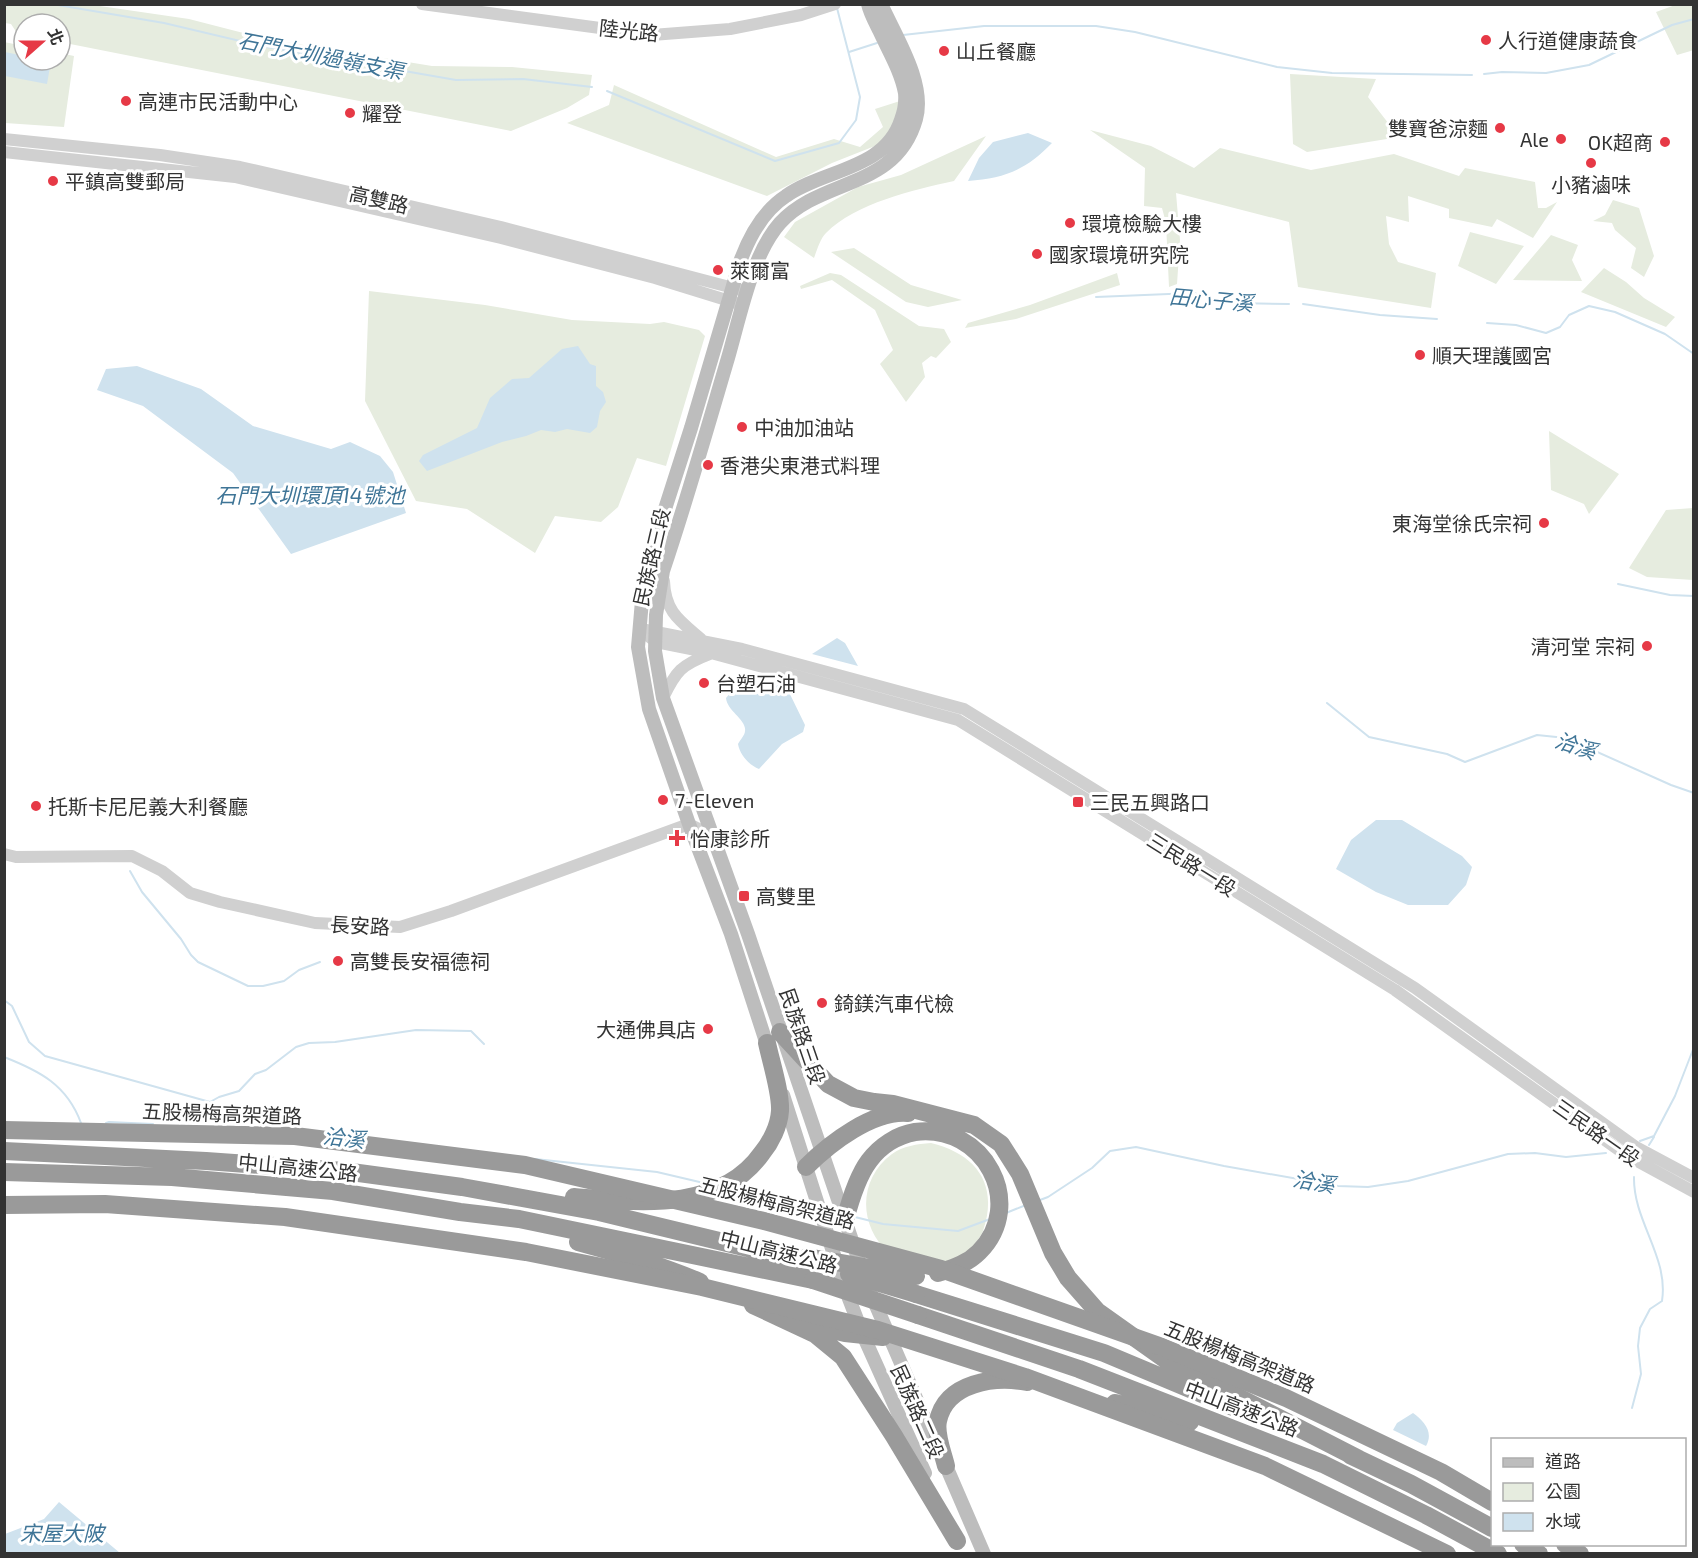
<svg xmlns="http://www.w3.org/2000/svg" width="1698" height="1558" font-family="'Exo 2','Noto Sans TC',sans-serif">
<style>
.green{fill:#e6ecdf}
.water{fill:#cfe2ee}
.lines{fill:none;stroke-linecap:round;stroke-linejoin:round}
.stream{stroke:#cfe2ee;stroke-width:2}
.tertiary{stroke:#d0d0d0;stroke-width:12}
.secondary{stroke:#bdbdbd;stroke-width:14}
.motorway{stroke:#9a9a9a;stroke-width:18}
.motorway-bridge{stroke:#9a9a9a;stroke-width:18}
.poi-dot{fill:#e63946;stroke:#fff;stroke-width:2}
.labels{text-anchor:middle;dominant-baseline:central;stroke-width:6;stroke-linejoin:round;paint-order:stroke}
.street-label{font-size:20px;fill:#333;stroke:#fff}
.poi-label{font-size:20px;fill:#333;stroke:#fff;text-anchor:start}
.water-label{font-size:21px;font-style:italic;fill:#3f7597;stroke:#fff}
</style>
<rect width="100%" height="100%" fill="#fff"/>
<!-- green -->
<path class="green" d="M 1678,4 L 1693,5 L 1694,50 L 1677,55 L 1656,12 Z
M 4,5 L 93,5 L 189,19 L 267,39 L 432,66 L 512,67 L 592,75 L 589,95 L 567,108 L 511,131 L 60,42 L 60,24 L 24,24 L 24,34 L 17,33 L 11,24 L 5,23 Z
M 4,42 L 24,46 L 24,60 L 60,60 L 60,53 L 74,56 L 64,127 L 5,123 Z
M 1290,74 L 1376,79 L 1368,97 L 1399,137 L 1307,152 L 1293,144 Z
M 614,85 L 776,157 L 834,139 L 860,147 L 883,127 L 875,109 L 900,101 L 896,124 L 880,144 L 832,163 L 767,196 L 567,123 L 609,105 Z
M 1090,130 L 1151,146 L 1194,168 L 1220,148 L 1311,170 L 1394,154 L 1459,176 L 1465,168 L 1535,182 L 1538,208 L 1546,208 L 1557,202 L 1533,238 L 1497,219 L 1492,227 L 1449,218 L 1449,209 L 1408,196 L 1409,222 L 1386,216 L 1389,244 L 1398,262 L 1436,273 L 1431,308 L 1298,287 L 1289,222 L 1176,193 L 1180,240 L 1177,284 L 1169,287 L 1166,223 L 1162,208 L 1144,206 L 1145,168 Z
M 986,136 L 954,181 C 913,190 856,203 826,233 C 820,239 817,250 814,258 L 784,237 L 795,222 L 858,187 L 901,175 Z
M 1613,200 L 1639,208 L 1654,256 L 1644,277 L 1631,268 L 1636,248 L 1615,230 L 1612,223 L 1593,221 L 1605,215 Z
M 1470,232 L 1524,246 L 1496,284 L 1458,266 Z
M 1551,235 L 1578,245 L 1572,260 L 1582,281 L 1513,280 Z
M 854,248 L 911,285 L 962,300 L 928,307 L 906,302 L 831,252 Z
M 1604,268 L 1626,282 L 1644,298 L 1675,317 L 1666,327 L 1581,292 Z
M 830,273 L 841,275 L 919,326 L 944,329 L 951,342 L 936,358 L 931,356 L 922,363 L 925,377 L 906,402 L 880,364 L 893,350 L 875,310 L 832,280 L 801,289 L 800,286 Z
M 1117,273 L 1120,285 L 1016,319 L 965,328 L 968,323 L 1030,305 Z
M 369,291 L 485,305 L 572,320 L 650,324 L 664,322 L 699,330 L 705,336 L 666,466 L 637,458 L 618,507 L 601,522 L 555,516 L 535,553 L 467,509 L 416,501 L 365,401 Z
M 1549,431 L 1619,474 L 1589,514 L 1584,504 L 1551,490 Z
M 1693,508 L 1693,580 L 1647,577 L 1629,568 L 1666,510 Z
M 931,1143 C 976,1154 999,1184 983,1231 C 979,1241 962,1260 951,1262 C 946,1264 892,1256 889,1253 C 858,1226 858,1179 892,1154 C 903,1146 917,1144 931,1143 Z"/>
<!-- water -->
<path class="water" d="M 5,52 L 24,56 L 24,60 L 51,61 L 47,84 L 5,76 Z
M 1028,133 L 1052,143 C 1026,170 1005,178 968,181 L 979,158 L 993,142 Z
M 578,346 L 590,364 L 596,366 L 596,386 L 603,392 L 606,402 L 600,411 L 597,427 L 590,433 L 567,429 L 555,432 L 541,430 L 526,436 L 502,442 L 427,471 L 419,461 L 423,455 L 477,428 L 490,398 L 512,379 L 529,378 L 562,349 Z
M 137,366 L 201,389 L 253,426 L 331,449 L 350,442 L 380,456 L 393,472 L 406,513 L 291,554 L 233,473 L 143,406 L 97,390 L 106,369 Z
M 837,638 L 845,643 L 858,666 L 812,654 Z
M 780,684 L 786,686 L 805,725 L 803,732 L 782,744 L 759,769 C 749,765 740,755 738,744 C 740,740 745,735 745,731 C 747,720 727,711 726,698 L 731,692 L 759,694 Z
M 1376,820 L 1402,820 L 1462,856 L 1472,867 L 1466,885 L 1448,905 L 1408,905 L 1376,892 L 1336,869 L 1351,840 Z
M 1413,1413 C 1424,1421 1434,1432 1426,1446 L 1393,1430 L 1397,1423 Z
M 59,1502 L 120,1553 L 5,1553 L 5,1534 L 44,1519 Z"/>
<g class="lines">
<!-- stream -->
<path class="stream" d="M 52,4 L 164,23 L 261,46 L 456,80 L 523,79 L 592,87
M 903,35 L 984,26 L 1096,26 L 1135,32 L 1277,67 L 1332,73 L 1472,75
M 849,52 L 877,43
M 1484,74 L 1502,72 L 1546,73 L 1589,65 L 1672,25 L 1694,19
M 607,91 L 775,161 L 839,143 L 856,120 L 860,97 L 837,8
M 1096,297 L 1193,293 L 1234,303 L 1289,304
M 1303,304 L 1380,315 L 1437,319
M 1487,323 L 1516,325 L 1546,333 L 1560,327 L 1569,315 L 1589,306 L 1615,312 L 1665,334 L 1694,354
M 1618,584 L 1670,595 L 1694,596
M 1327,703 L 1369,737 L 1447,754 L 1465,762 L 1537,735 L 1566,738 L 1671,785 L 1694,793
M 130,871 L 142,892 L 181,939 L 191,955 L 198,962 L 248,986 L 263,986 L 284,981 L 299,970 L 320,962
M 4,1000 L 12,1006 L 29,1042 L 45,1056 L 210,1102 L 219,1097 L 239,1091 L 255,1074 L 266,1070 L 296,1047 L 309,1043 L 335,1042 L 416,1030 L 471,1031 L 484,1044
M 4,1057 C 40,1071 67,1085 81,1123
M 106,1123 L 109,1122 L 153,1124
M 1640,1141 L 1654,1136 L 1675,1096 L 1694,1047
M 1649,1145 L 1654,1137
M 535,1159 L 657,1172 L 708,1184
M 731,1189 L 811,1207
M 1040,1200 L 1048,1197 L 1092,1168 L 1110,1151 L 1136,1147 L 1224,1166 L 1338,1186 L 1368,1187 L 1408,1181 L 1508,1154 L 1535,1153 L 1566,1157 L 1606,1153
M 827,1211 L 836,1213
M 1006,1213 L 1026,1205
M 855,1217 L 883,1224 L 958,1231 L 990,1219
M 1632,1408 L 1641,1374 L 1638,1346 L 1640,1328 L 1650,1309 L 1662,1301 C 1669,1257 1633,1221 1634,1177"/>
<!-- tertiary -->
<path class="tertiary" d="M 422,4 L 652,35 L 730,29 L 801,15 L 835,4
M 4,139 L 160,155 L 240,167 L 501,227 L 741,290
M 4,152 L 235,177 L 501,238 L 655,278 L 736,303
M 664,581 C 665,612 680,621 701,639
M 639,629 L 656,642 L 711,653 L 958,720 L 1395,990 L 1626,1155 L 1694,1192
M 646,630 L 742,649 L 964,709 L 1415,988 L 1636,1147 L 1694,1178
M 663,698 C 676,671 681,665 710,654
M 4,854 L 16,857 L 132,856 L 162,871 L 190,893 L 220,902 L 315,923 L 400,927 L 451,911 L 689,824 L 711,835"/>
<!-- secondary -->
<path class="secondary" d="M 769,1051 L 731,934 L 689,824 L 649,709 L 638,647 L 643,589 L 648,562 L 691,428 L 740,262 C 749,237 763,211 786,196 C 824,169 885,170 901,120 C 904,112 906,103 905,93 C 901,71 888,50 879,30 C 875,22 870,13 868,4
M 783,1095 L 843,1283 L 863,1335 L 925,1473
M 863,1273 L 748,934 L 663,698 L 655,651 L 656,615 L 663,571 C 687,500 707,429 728,358 C 740,317 752,254 780,223 C 822,177 896,190 916,119 C 926,83 896,37 881,4
M 871,1294 L 935,1442
M 943,1459 L 984,1554"/>
<!-- motorway -->
<path class="motorway" d="M 780,1032 L 828,1084 L 854,1098 L 874,1102 L 893,1104 L 974,1125 L 1001,1144 L 1020,1174 L 1053,1253 L 1068,1278 L 1097,1311 L 1166,1360 L 1359,1459
M 4,1151 L 206,1161 L 344,1171 L 462,1187 L 599,1212 L 810,1263
M 806,1167 C 830,1143 873,1110 908,1113
M 4,1172 L 172,1177 L 333,1191 L 460,1212 L 519,1219 L 813,1280
M 574,1197 C 637,1202 720,1213 762,1153 C 771,1142 779,1126 780,1111 C 781,1093 771,1062 767,1043
M 845,1220 C 850,1201 857,1177 869,1161 C 880,1146 897,1135 915,1132 C 984,1123 1027,1204 979,1252 C 967,1264 953,1268 938,1273
M 578,1242 C 619,1253 660,1265 700,1282
M 916,1294 L 1104,1353 L 1233,1407
M 753,1305 L 815,1334 L 843,1357 L 894,1436 L 957,1541
M 918,1315 L 1079,1369 L 1323,1464 L 1426,1515 L 1498,1554
M 807,1324 L 845,1333 L 883,1337
M 1115,1403 L 1190,1422
M 1350,1455 L 1411,1484 L 1492,1528
M 946,1466 C 943,1453 935,1434 938,1421 C 946,1382 995,1376 1027,1382
M 1523,1544 L 1539,1554
M 1565,1544 L 1580,1554"/>
<!-- motorway-bridge -->
<path class="motorway-bridge" d="M 4,1130 L 295,1136 L 525,1165 L 764,1221 L 941,1269 L 1162,1347 L 1286,1398 L 1441,1472 L 1492,1502
M 4,1205 L 105,1204 L 285,1217 L 526,1252 L 702,1287 L 878,1330 L 1025,1377 L 1265,1466 L 1447,1554
M 807,1257 L 916,1276
M 849,1274 L 916,1294
M 813,1280 L 918,1315"/>
</g>
<!-- markers -->
<g class="poi-dot">
<circle cx="1486" cy="40" r="6"/>
<circle cx="944" cy="51" r="6"/>
<circle cx="126" cy="101" r="6"/>
<circle cx="350" cy="113" r="6"/>
<circle cx="1500" cy="128" r="6"/>
<circle cx="1561" cy="139" r="6"/>
<circle cx="1665" cy="142" r="6"/>
<circle cx="1591" cy="163" r="6"/>
<circle cx="53" cy="181" r="6"/>
<circle cx="1070" cy="223" r="6"/>
<circle cx="1037" cy="254" r="6"/>
<circle cx="718" cy="270" r="6"/>
<circle cx="1420" cy="355" r="6"/>
<circle cx="742" cy="427" r="6"/>
<circle cx="708" cy="465" r="6"/>
<circle cx="1544" cy="523" r="6"/>
<circle cx="1647" cy="646" r="6"/>
<circle cx="704" cy="683" r="6"/>
<circle cx="663" cy="800" r="6"/>
<rect x="1072" y="796" width="12" height="12" rx="3"/>
<circle cx="36" cy="806" r="6"/>
<path d="M674 829h6v6h6v6h-6v6h-6v-6h-6v-6h6z"/>
<rect x="738" y="890" width="12" height="12" rx="3"/>
<circle cx="338" cy="961" r="6"/>
<circle cx="822" cy="1003" r="6"/>
<circle cx="708" cy="1029" r="6"/>
</g>
<g class="labels">
<!-- street labels -->
<g class="street-label">
<text transform="translate(629 30) rotate(6)">陸光路</text>
<text transform="translate(379 199) rotate(13)">高雙路</text>
<text transform="translate(651 557) rotate(-77)">民族路三段</text>
<text transform="translate(1192 864) rotate(32)">三民路一段</text>
<text transform="translate(360 925) rotate(3)">長安路</text>
<text transform="translate(803 1036) rotate(71)">民族路三段</text>
<text transform="translate(222 1113) rotate(2)">五股楊梅高架道路</text>
<text transform="translate(1597 1132) rotate(35)">三民路一段</text>
<text transform="translate(298 1167) rotate(6)">中山高速公路</text>
<text transform="translate(777 1202) rotate(14)">五股楊梅高架道路</text>
<text transform="translate(779 1251) rotate(14)">中山高速公路</text>
<text transform="translate(1240 1356) rotate(22)">五股楊梅高架道路</text>
<text transform="translate(1242 1408) rotate(21)">中山高速公路</text>
<text transform="translate(918 1411) rotate(66)">民族路二段</text>
</g>
<!-- poi labels -->
<g class="poi-label">
<text x="1498" y="40">人行道健康蔬食</text>
<text x="956" y="51">山丘餐廳</text>
<text x="138" y="101">高連市民活動中心</text>
<text x="362" y="113">耀登</text>
<text x="1488" y="128" text-anchor="end">雙寶爸涼麵</text>
<text x="1549" y="139" text-anchor="end">Ale</text>
<text x="1653" y="142" text-anchor="end">OK超商</text>
<text x="65" y="181">平鎮高雙郵局</text>
<text x="1591" y="184" text-anchor="middle">小豬滷味</text>
<text x="1082" y="223">環境檢驗大樓</text>
<text x="1049" y="254">國家環境研究院</text>
<text x="730" y="270">萊爾富</text>
<text x="1432" y="355">順天理護國宮</text>
<text x="754" y="427">中油加油站</text>
<text x="720" y="465">香港尖東港式料理</text>
<text x="1532" y="523" text-anchor="end">東海堂徐氏宗祠</text>
<text x="1635" y="646" text-anchor="end">清河堂 宗祠</text>
<text x="716" y="683">台塑石油</text>
<text x="675" y="800">7-Eleven</text>
<text x="1090" y="802">三民五興路口</text>
<text x="48" y="806">托斯卡尼尼義大利餐廳</text>
<text x="690" y="838">怡康診所</text>
<text x="756" y="896">高雙里</text>
<text x="350" y="961">高雙長安福德祠</text>
<text x="834" y="1003">錡鎂汽車代檢</text>
<text x="696" y="1029" text-anchor="end">大通佛具店</text>
</g>
<!-- water labels -->
<g class="water-label">
<text transform="translate(321 55) rotate(11)">石門大圳過嶺支渠</text>
<text transform="translate(1211 299) rotate(5)">田心子溪</text>
<text x="310" y="494">石門大圳環頂14號池</text>
<text transform="translate(1576 745) rotate(18)">洽溪</text>
<text transform="translate(344 1137) rotate(6)">洽溪</text>
<text transform="translate(1314 1181) rotate(10)">洽溪</text>
<text x="62" y="1532">宋屋大陂</text>
</g>
</g>
<!-- border -->
<rect width="1698" height="1558" fill="none" stroke="#333333" stroke-width="12"/>
<!-- legend -->
<rect x="1491" y="1438" width="195" height="108" fill="#ffffff" stroke="#adadad" stroke-width="1.5"/>
<rect x="1503" y="1458" width="30" height="9" fill="#bdbdbd" stroke="#adadad" stroke-width="1.5"/>
<text x="1545" y="1468" font-size="18" fill="#333333">道路</text>
<rect x="1503" y="1483" width="30" height="18" fill="#e6ecdf" stroke="#adadad" stroke-width="1.5"/>
<text x="1545" y="1498" font-size="18" fill="#333333">公園</text>
<rect x="1503" y="1513" width="30" height="18" fill="#cfe2ee" stroke="#adadad" stroke-width="1.5"/>
<text x="1545" y="1528" font-size="18" fill="#333333">水域</text>
<!-- north arrow -->
<g transform="translate(42 42) rotate(69)"><circle r="28" fill="#ffffff" stroke="#adadad" stroke-width="1.5"/>
<path d="M0-4.5L10 22L0 15L-10 22Z" fill="#e63946"/>
<text y="-9" font-size="16" font-weight="bold" text-anchor="middle" fill="#333333">北</text>
</g>
</svg>
